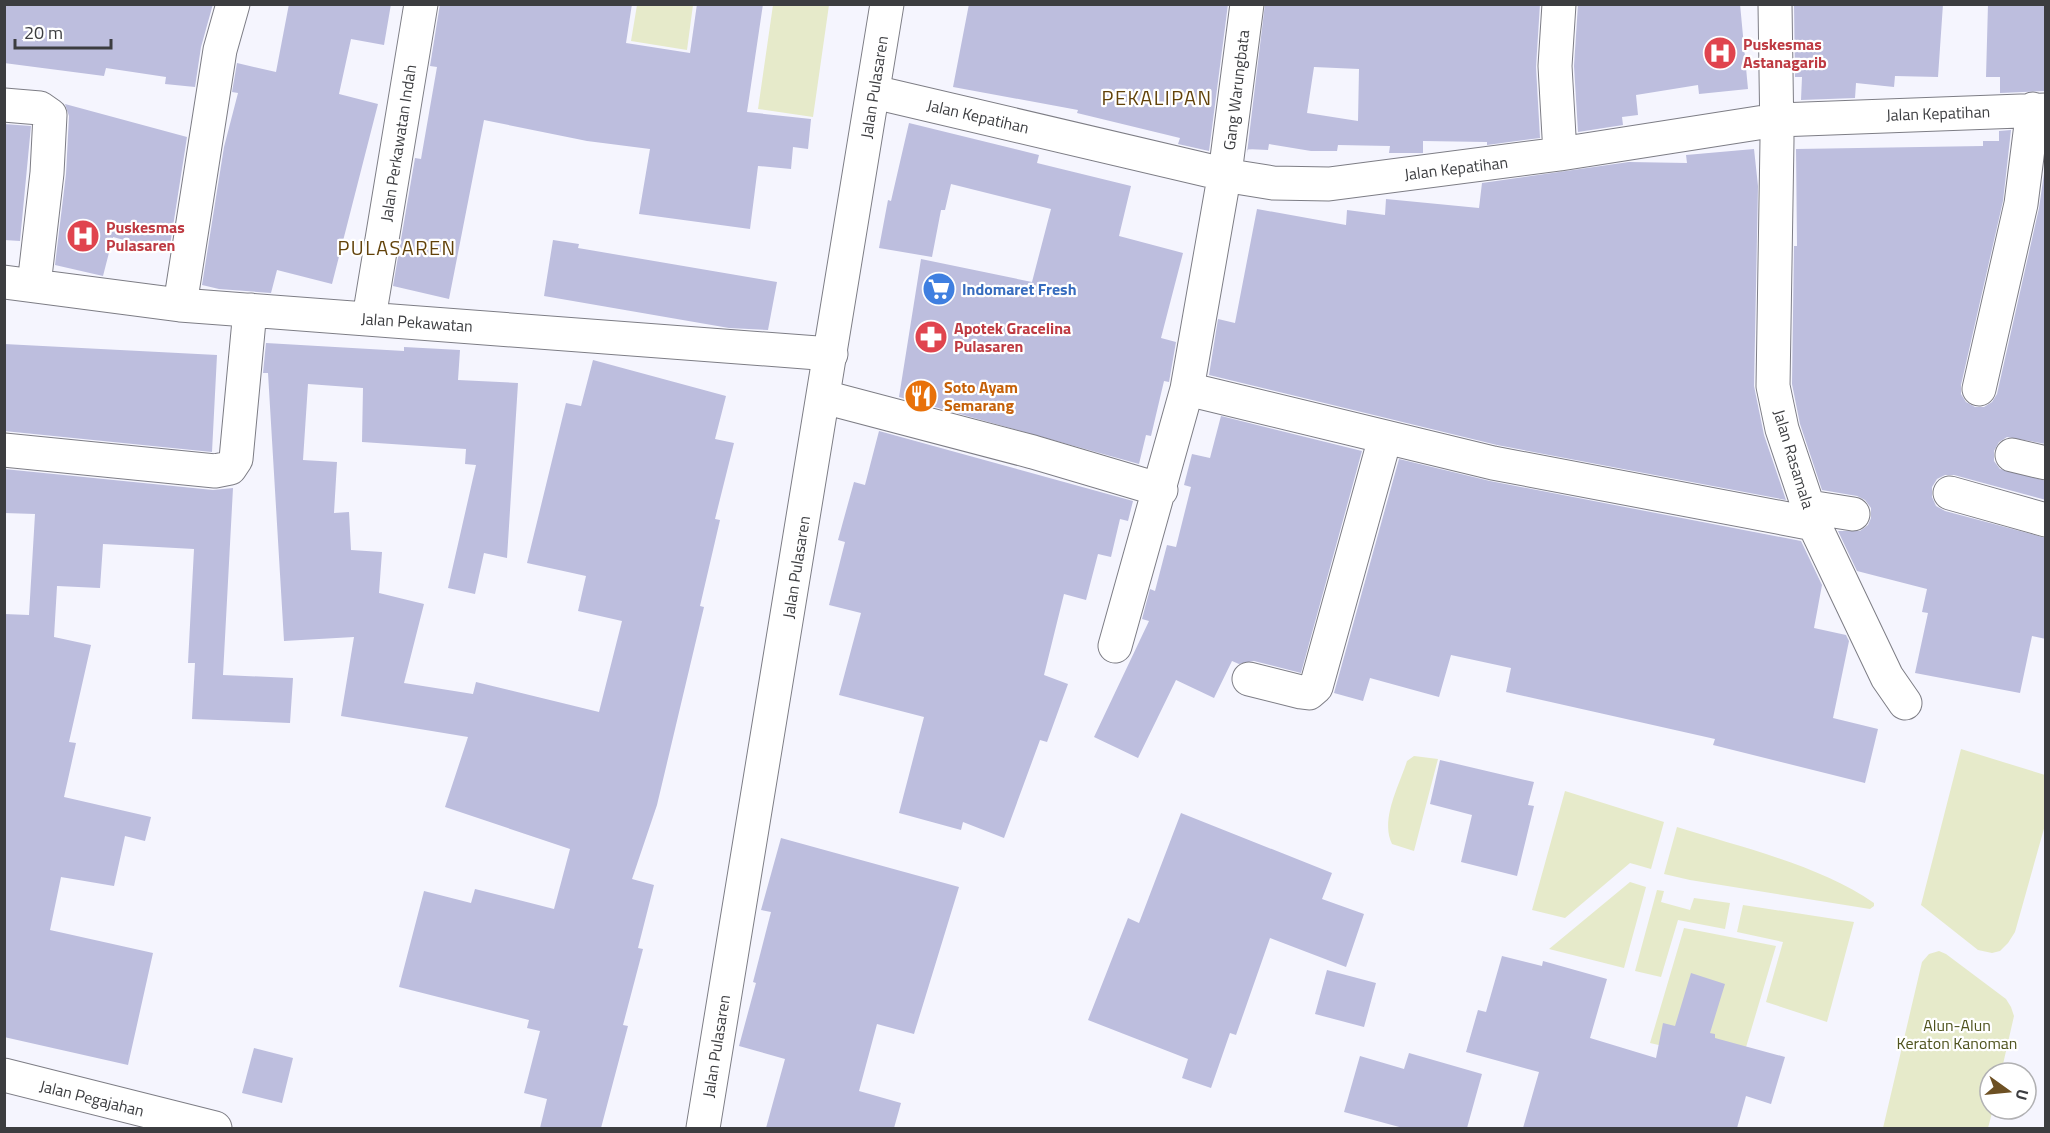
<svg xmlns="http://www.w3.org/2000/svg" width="2050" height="1133" font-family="'Titillium Web',sans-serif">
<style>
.green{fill:#e6eaca}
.building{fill:#bdbede;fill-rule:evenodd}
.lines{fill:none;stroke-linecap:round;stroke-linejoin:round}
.minor-casing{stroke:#7d7d85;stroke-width:35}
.major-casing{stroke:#7d7d85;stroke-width:35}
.minor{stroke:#fff;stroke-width:33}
.major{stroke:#fff;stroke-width:33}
.labels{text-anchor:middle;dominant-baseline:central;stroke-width:4.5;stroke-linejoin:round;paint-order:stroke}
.health-label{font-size:16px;font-weight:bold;fill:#be3a42;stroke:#fff;text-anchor:start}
.street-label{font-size:16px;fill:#3c3d40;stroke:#fff}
.shop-label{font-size:16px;font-weight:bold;fill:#366cbe;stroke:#fff;text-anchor:start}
.food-label{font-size:16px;font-weight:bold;fill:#c56008;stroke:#fff;text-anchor:start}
.park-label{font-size:16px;fill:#4f531e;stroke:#fff}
.quarter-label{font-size:20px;letter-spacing:1.5px;fill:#62420a;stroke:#fff}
</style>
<rect width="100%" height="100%" fill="#f5f5fe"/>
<!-- green -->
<path class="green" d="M 637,5 L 693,5 L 687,50 L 631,41 Z
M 773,5 L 829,5 L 813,117 L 758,109 Z
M 1961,749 L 2045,775 L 2045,825 L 2015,932 L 2008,943 L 2000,951 L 1992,953 L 1978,950 L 1921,905 Z
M 1414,756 L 1438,759 L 1414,851 L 1392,844 C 1380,820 1399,786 1407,761 Z
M 1565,791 L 1664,822 L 1651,869 L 1630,863 L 1565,918 L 1532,910 Z
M 1677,827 C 1740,847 1820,865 1874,903 L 1874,906 L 1870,909 L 1690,880 L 1664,874 Z
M 1630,882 L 1646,887 L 1624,968 L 1549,949 Z
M 1657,890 L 1664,891 L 1661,902 L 1690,910 L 1694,898 L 1730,903 L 1725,929 L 1678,920 L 1661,977 L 1635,971 Z
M 1743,905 L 1854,922 L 1827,1022 L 1766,1002 L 1783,942 L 1737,932 Z
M 1684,928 L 1776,946 L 1741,1064 L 1650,1043 Z
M 1939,951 L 1946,954 L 2006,999 L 2011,1007 L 2014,1016 L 2001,1073 L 1990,1073 L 1990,1109 L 1993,1109 L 1988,1128 L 1883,1128 L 1922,962 L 1929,954 Z"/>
<!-- building -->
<path class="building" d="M 4,4 L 85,5 L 213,4 L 201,47 L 195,87 L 165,84 L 166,77 L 106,68 L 104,76 L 4,63 Z
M 289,4 L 391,4 L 384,45 L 351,39 L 339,94 L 378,104 L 332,284 L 277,270 L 271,293 L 219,289 L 202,285 L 224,147 L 238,93 L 232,92 L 237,63 L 276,72 Z
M 440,4 L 632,4 L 626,43 L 690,53 L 697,4 L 763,4 L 747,112 L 811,119 L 808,149 L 793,147 L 791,169 L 758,166 L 750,229 L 639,214 L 650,149 L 587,141 L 484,120 L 449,299 L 393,286 L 415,158 L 421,159 L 437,67 L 430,66 Z
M 969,4 L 1228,4 L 1209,151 L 1178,144 L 1180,138 L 1077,113 L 1078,110 L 953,87 Z
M 1265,4 L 1540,4 L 1536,67 L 1540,138 L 1487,145 L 1487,142 L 1423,141 L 1423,153 L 1389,153 L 1390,146 L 1338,145 L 1337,151 L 1311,151 L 1269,144 L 1268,150 L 1247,149 L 1247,153 ZM 1314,67 L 1359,69 L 1358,121 L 1307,113 Z
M 1578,4 L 1740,4 L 1748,89 L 1699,94 L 1698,85 L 1636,95 L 1638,115 L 1622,117 L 1623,125 L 1578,132 L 1574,66 Z
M 1794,4 L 1943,4 L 1938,77 L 1895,76 L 1894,87 L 1856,83 L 1855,98 L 1801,100 L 1802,77 L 1795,77 Z
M 1988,4 L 2046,4 L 2046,91 L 2000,93 L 2000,77 L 1986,77 Z
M 65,104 L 187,137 L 169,252 L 113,237 L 103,276 L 55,265 L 66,174 L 69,116 Z
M 909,123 L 1039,155 L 1037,163 L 1131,186 L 1119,236 L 1183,253 L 1161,338 L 1176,342 L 1169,382 L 1164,381 L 1151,436 L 1146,435 L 1139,464 L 899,397 L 921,259 L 1032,282 L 1051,209 L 951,184 L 945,210 L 941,210 L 932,257 L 879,248 L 888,200 L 891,201 Z
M 4,124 L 31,126 L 20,241 L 4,240 Z
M 2011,130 L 2003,201 L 1961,385 L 1961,394 L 1966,402 L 1975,407 L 1984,407 L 1992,402 L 1997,394 L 2039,208 L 2046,160 L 2046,444 L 2007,437 L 1999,442 L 1994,451 L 1994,461 L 2000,469 L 2046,481 L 2046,500 L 1954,475 L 1945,475 L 1937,479 L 1932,487 L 1932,497 L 1936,506 L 1945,511 L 2046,538 L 2046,639 L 2032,636 L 2020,693 L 1915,673 L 1928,613 L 1922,612 L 1927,589 L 1857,571 L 1838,531 L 1860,531 L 1868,525 L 1871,518 L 1871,508 L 1865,500 L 1857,496 L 1822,490 L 1800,424 L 1792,384 L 1794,246 L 1797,246 L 1796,149 L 1983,146 L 1983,141 L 1999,141 L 1999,131 Z
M 1754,149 L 1758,186 L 1754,386 L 1764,435 L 1786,500 L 1497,445 L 1209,375 L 1218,319 L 1235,323 L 1257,209 L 1346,225 L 1347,210 L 1385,215 L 1386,199 L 1479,208 L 1482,183 L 1629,162 L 1687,163 L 1686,155 Z
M 553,240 L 579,244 L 578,248 L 777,282 L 768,330 L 729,328 L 544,296 Z
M 266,343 L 404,351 L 404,347 L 460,350 L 458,380 L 518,383 L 507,558 L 484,553 L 475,594 L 448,588 L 476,465 L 465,464 L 466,449 L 362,442 L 363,388 L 308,384 L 303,460 L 337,462 L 334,513 L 349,512 L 351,550 L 382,552 L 379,593 L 424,604 L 404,683 L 473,694 L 476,682 L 599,712 L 622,621 L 578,611 L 586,576 L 527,563 L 566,403 L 581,406 L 593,360 L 726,396 L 715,439 L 734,443 L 715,519 L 720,520 L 700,606 L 704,607 L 657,805 L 632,879 L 654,885 L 638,948 L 643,949 L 623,1025 L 628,1026 L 601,1128 L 540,1128 L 547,1099 L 524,1093 L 540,1031 L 527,1028 L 529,1020 L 399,987 L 424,891 L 471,903 L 475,889 L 554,909 L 570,849 L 445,807 L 468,737 L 341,716 L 354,637 L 284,641 L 268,373 L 263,373 Z
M 4,344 L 217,355 L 212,452 L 4,431 Z
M 1221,416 L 1362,451 L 1301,673 L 1254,661 L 1239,664 L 1232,661 L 1214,698 L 1176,680 L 1138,758 L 1094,737 L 1149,621 L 1142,619 L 1150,589 L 1155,591 L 1167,545 L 1176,547 L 1191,487 L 1184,485 L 1192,454 L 1210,458 Z
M 879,431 L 1133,501 L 1128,521 L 1120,519 L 1111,557 L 1098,554 L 1086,600 L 1064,594 L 1044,675 L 1068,684 L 1047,742 L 1040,740 L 1004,838 L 963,822 L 961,830 L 899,813 L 924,717 L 839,695 L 861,613 L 829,605 L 845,542 L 838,540 L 854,482 L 865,485 Z
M 1399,459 L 1490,481 L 1801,541 L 1822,585 L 1814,628 L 1846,635 L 1849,641 L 1833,718 L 1878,729 L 1865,783 L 1713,745 L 1715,739 L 1506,692 L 1511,668 L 1451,655 L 1439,697 L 1370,678 L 1363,701 L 1334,693 Z
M 4,469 L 213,490 L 233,488 L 223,675 L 293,678 L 290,723 L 192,719 L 195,663 L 188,663 L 194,549 L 103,544 L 100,588 L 57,586 L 54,637 L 91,645 L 69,742 L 76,743 L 64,797 L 151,817 L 145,841 L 125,836 L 114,886 L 61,877 L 50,930 L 153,953 L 128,1065 L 4,1037 L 4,614 L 29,615 L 35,514 L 4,513 Z
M 1440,760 L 1534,782 L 1528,805 L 1534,806 L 1517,876 L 1461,862 L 1472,815 L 1430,804 Z
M 1181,813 L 1332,873 L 1322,899 L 1364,914 L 1346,967 L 1270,938 L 1236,1035 L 1230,1033 L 1211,1088 L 1182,1078 L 1188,1059 L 1088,1020 L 1128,918 L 1139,923 Z
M 781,838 L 959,887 L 914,1034 L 877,1024 L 859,1091 L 901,1103 L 894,1128 L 766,1128 L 785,1059 L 739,1046 L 756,983 L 753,982 L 771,912 L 761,910 Z
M 1502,956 L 1542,966 L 1543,961 L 1607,979 L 1590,1038 L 1656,1058 L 1663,1023 L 1675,1026 L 1691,973 L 1725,984 L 1710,1033 L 1715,1034 L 1715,1038 L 1785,1057 L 1771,1104 L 1746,1096 L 1737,1128 L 1523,1128 L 1539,1072 L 1466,1052 L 1478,1010 L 1486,1012 Z
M 1327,970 L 1376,983 L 1364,1027 L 1315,1014 Z
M 254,1048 L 293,1058 L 282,1103 L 242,1093 Z
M 1409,1053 L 1482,1074 L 1467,1128 L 1403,1128 L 1344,1112 L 1360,1056 L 1404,1069 Z"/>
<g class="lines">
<!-- minor casing -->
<g class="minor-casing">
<path id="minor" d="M 1559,4 L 1555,66 L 1560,154
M 1775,4 L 1777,140 L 1773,386 L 1782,429 L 1814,524 L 1887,677 L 1905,703
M 874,92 L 1236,177 L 1273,183 L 1329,184 L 1560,154 L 1777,120 L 2046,110
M 4,105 L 40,108 L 50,115 L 47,173 L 34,285
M 4,282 L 180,305 L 831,354
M 180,305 L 220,50 L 233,4
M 369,318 L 421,4
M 1187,389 L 1493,463 L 1814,524
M 1979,389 L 2021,204 L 2033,109
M 824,397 L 1033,452 L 1161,490
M 4,450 L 215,471 L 230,468 L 236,459 L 250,310
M 2012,455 L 2046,463
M 1950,493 L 2046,520
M 1809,507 L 1853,514
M 1115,646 L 1187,389 L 1226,166 L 1247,4
M 1249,679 L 1301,692 L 1309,693 L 1316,687 L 1385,438
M 4,1075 L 215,1128"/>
</g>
<!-- major casing -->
<g class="major-casing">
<path id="major" d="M 703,1128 L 887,4"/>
</g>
<!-- minor -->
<use href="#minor" class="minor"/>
<!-- major -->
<use href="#major" class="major"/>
</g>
<!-- icons -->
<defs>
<g id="hospital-disc" transform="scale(1.725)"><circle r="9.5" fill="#e0444e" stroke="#fff"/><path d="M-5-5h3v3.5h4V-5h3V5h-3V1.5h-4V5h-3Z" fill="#fff"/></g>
<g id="supermarket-disc" transform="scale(1.725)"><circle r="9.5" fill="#3f7fe0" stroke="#fff"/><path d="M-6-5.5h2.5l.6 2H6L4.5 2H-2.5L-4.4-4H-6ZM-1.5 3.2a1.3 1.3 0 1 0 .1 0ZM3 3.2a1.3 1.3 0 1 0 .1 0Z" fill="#fff"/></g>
<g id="pharmacy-disc" transform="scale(1.725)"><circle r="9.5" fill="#e0444e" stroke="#fff"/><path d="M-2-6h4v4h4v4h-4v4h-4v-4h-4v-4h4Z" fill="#fff"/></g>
<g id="restaurant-disc" transform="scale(1.725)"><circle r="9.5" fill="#e8710a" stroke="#fff"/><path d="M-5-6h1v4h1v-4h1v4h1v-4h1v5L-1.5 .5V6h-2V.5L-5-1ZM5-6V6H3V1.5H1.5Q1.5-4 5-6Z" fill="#fff"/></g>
</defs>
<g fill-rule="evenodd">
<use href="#hospital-disc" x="1720" y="53"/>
<use href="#hospital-disc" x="83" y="236"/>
<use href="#supermarket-disc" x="939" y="289"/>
<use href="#pharmacy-disc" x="931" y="337"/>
<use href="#restaurant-disc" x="921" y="396"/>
</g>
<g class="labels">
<!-- health labels -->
<g class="health-label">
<text x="1743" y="44">Puskesmas<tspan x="1743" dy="18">Astanagarib</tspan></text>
<text x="106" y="227">Puskesmas<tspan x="106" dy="18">Pulasaren</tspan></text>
<text x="954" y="328">Apotek Gracelina<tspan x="954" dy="18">Pulasaren</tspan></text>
</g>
<!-- street labels -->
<g class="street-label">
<text transform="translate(874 87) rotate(-81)">Jalan Pulasaren</text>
<text transform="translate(1236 90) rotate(-83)">Gang Warungbata</text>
<text transform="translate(1938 113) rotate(-2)">Jalan Kepatihan</text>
<text transform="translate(978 116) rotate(13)">Jalan Kepatihan</text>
<text transform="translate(398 143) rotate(-81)">Jalan Perkawatan Indah</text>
<text transform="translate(1456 168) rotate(-7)">Jalan Kepatihan</text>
<text transform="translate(417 322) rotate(4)">Jalan Pekawatan</text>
<text transform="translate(1794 459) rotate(73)">Jalan Rasamala</text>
<text transform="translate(796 567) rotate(-81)">Jalan Pulasaren</text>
<text transform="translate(716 1046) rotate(-81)">Jalan Pulasaren</text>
<text transform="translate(92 1098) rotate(14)">Jalan Pegajahan</text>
</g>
<!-- shop labels -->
<g class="shop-label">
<text x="962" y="289">Indomaret Fresh</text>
</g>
<!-- food labels -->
<g class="food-label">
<text x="944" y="387">Soto Ayam<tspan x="944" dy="18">Semarang</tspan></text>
</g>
<!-- park labels -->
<g class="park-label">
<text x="1957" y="1025">Alun-Alun<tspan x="1957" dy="18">Keraton Kanoman</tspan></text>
</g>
<!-- quarter labels -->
<g class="quarter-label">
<text x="1157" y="97">PEKALIPAN</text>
<text x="397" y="247">PULASAREN</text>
</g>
</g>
<!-- border -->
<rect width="2050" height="1133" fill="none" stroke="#3c3d40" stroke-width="12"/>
<!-- north arrow -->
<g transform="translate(2008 1091) rotate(105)"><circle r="28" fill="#ffffff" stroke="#b1b1b3" stroke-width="1.5"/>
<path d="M0-4.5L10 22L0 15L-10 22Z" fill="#6d5023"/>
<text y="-9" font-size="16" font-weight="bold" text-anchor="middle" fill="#3c3d40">U</text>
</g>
<!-- scale -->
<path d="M15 39v9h96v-9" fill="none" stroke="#3c3d40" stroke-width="3"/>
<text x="24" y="39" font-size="18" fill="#3c3d40" stroke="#ffffff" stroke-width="4.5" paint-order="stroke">20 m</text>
</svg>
